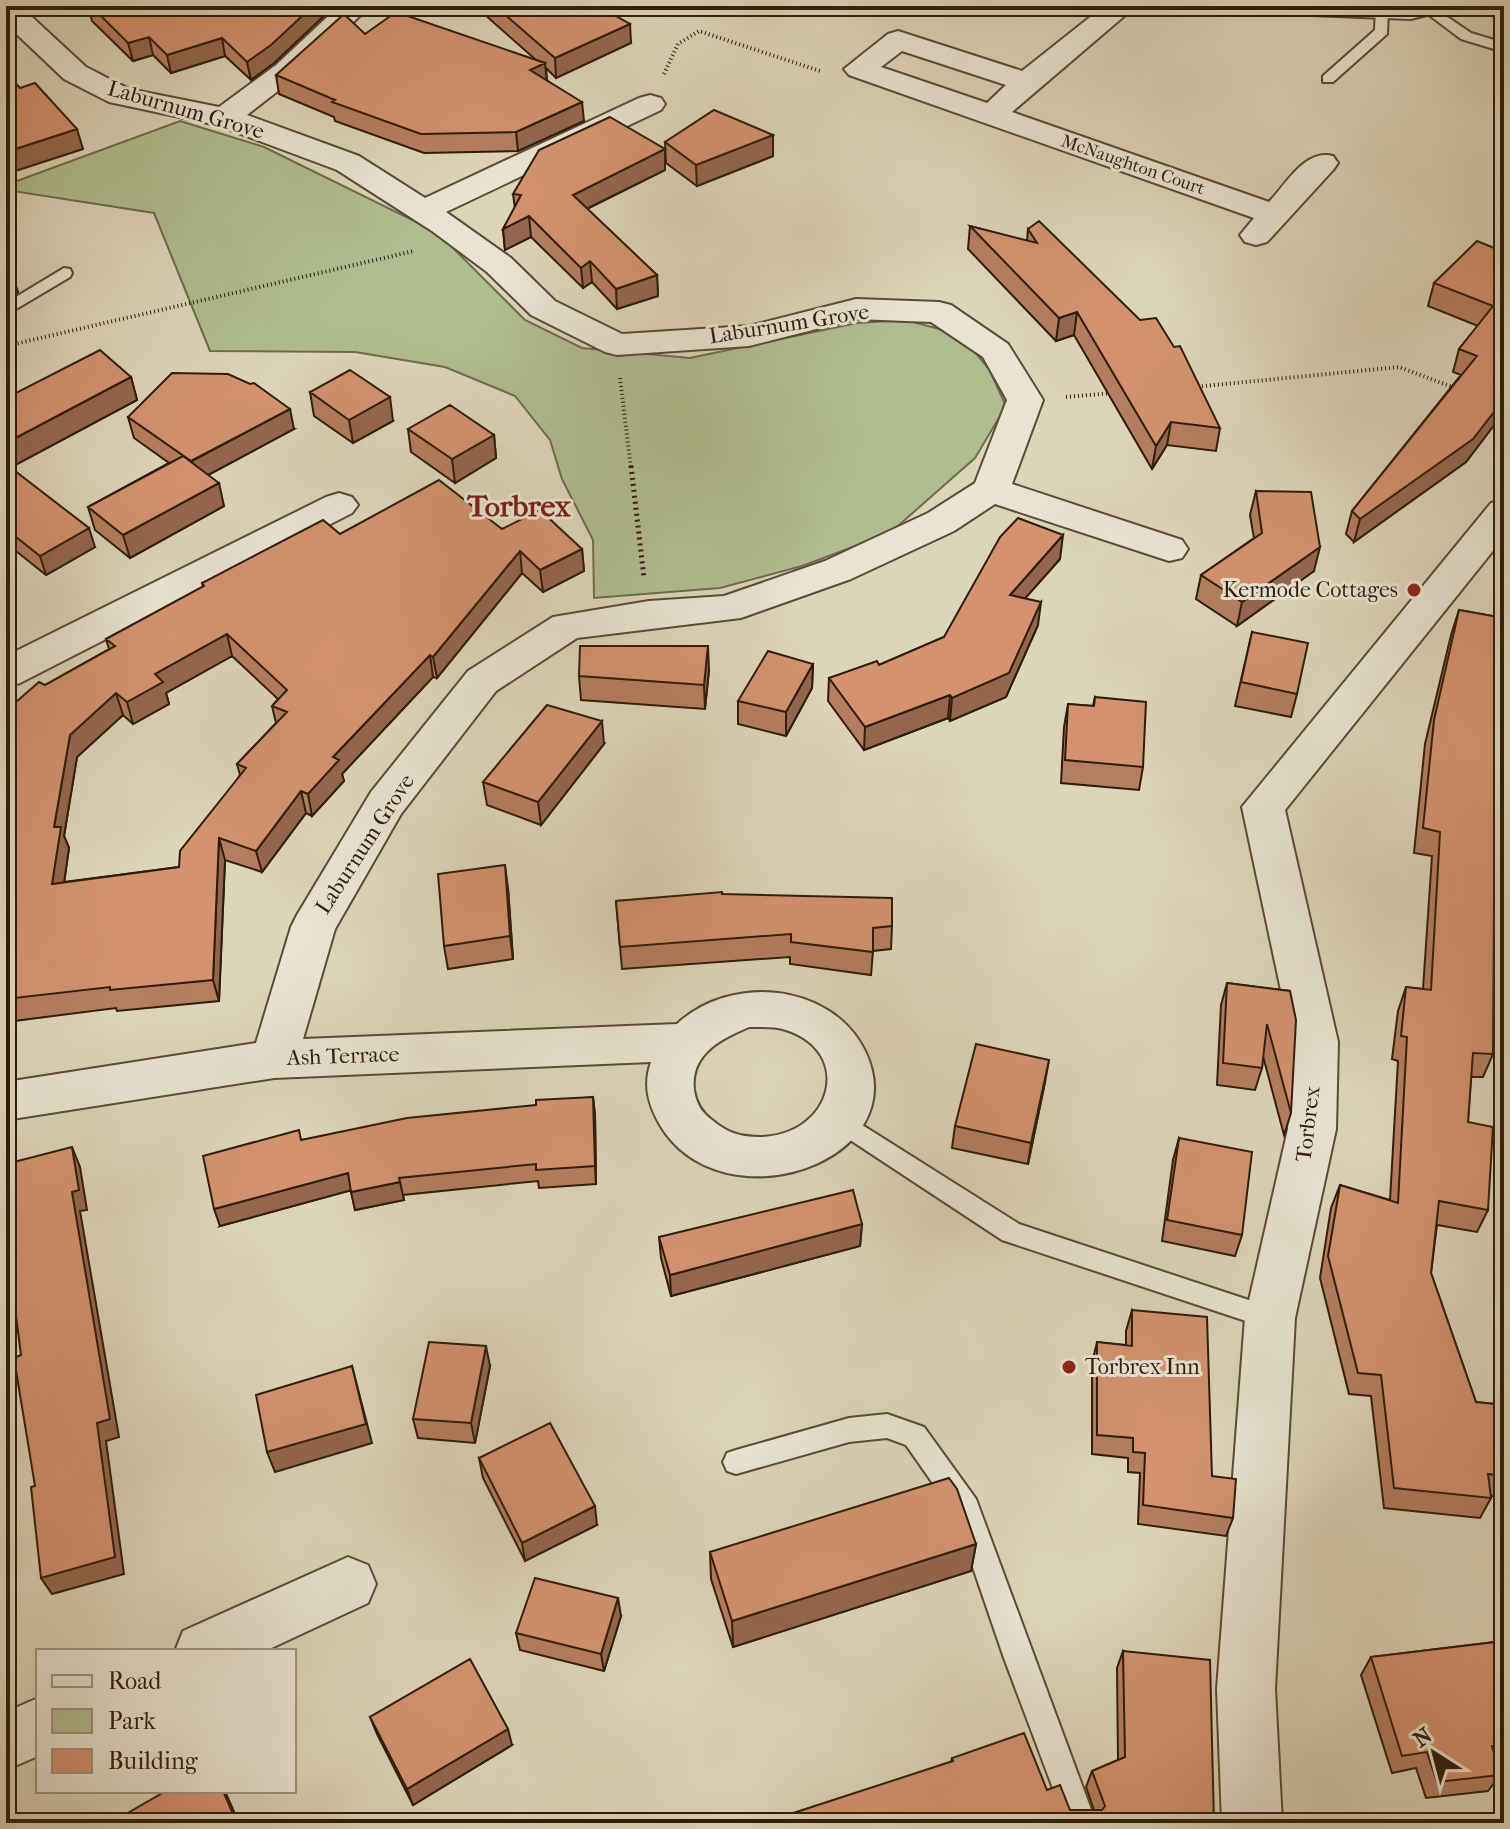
<svg xmlns="http://www.w3.org/2000/svg" width="1510" height="1829" font-family="'IM FELL French Canon',serif">
<style>
.green{fill:#b0bd90;stroke:#6f6c4d;stroke-width:2}
.lines{fill:none;stroke-linecap:round;stroke-linejoin:round}
.lane-casing{stroke:#5a4a36;stroke-width:4}
.street-casing{stroke:#5a4a36;stroke-width:4}
.path-far1{stroke:#2e1c0a;stroke-width:4;stroke-dasharray:1 3;stroke-linecap:butt}
.path{stroke:#2e1c0a;stroke-width:5;stroke-dasharray:2 4;stroke-linecap:butt}
.lane{fill:#e9e4d2;fill-rule:evenodd}
.street{fill:#e9e4d2;fill-rule:evenodd}
.wall{fill:#b67e60;stroke:#2e1c0a;stroke-width:2;fill-rule:evenodd}
.shaded-wall{fill:#94664e;stroke:#2e1c0a;stroke-width:2}
.building{fill:#d49270;stroke:#2e1c0a;stroke-width:2;fill-rule:evenodd}
.poi-dot{fill:#8f2418;stroke:#e9e4d2;stroke-width:3}
.labels{text-anchor:middle;dominant-baseline:central;stroke-width:6;stroke-linejoin:round;paint-order:stroke}
.far-street-label{font-size:18px;fill:#2e1c0a;stroke:#e9e4d2}
.street-label{font-size:22px;fill:#2e1c0a;stroke:#e9e4d2}
.poi-label{font-size:22px;fill:#2e1c0a;stroke:#e9e4d2;text-anchor:end}
.district-label{font-size:30px;font-weight:bold;fill:#7a1f14;stroke:#e9e4d2}
</style>
<rect width="100%" height="100%" fill="#ddd5b9"/>
<filter id="stains"><feTurbulence type="fractalNoise" baseFrequency=".0025" numOctaves="4"/><feColorMatrix values="0 0 0 0 .2 0 0 0 0 .09 0 0 0 0 .02 0 0 0 .5 -.17"/></filter>
<radialGradient id="worn" r=".72"><stop offset=".6" stop-color="#630" stop-opacity="0"/><stop offset="1" stop-color="#630" stop-opacity=".3"/></radialGradient>
<!-- green -->
<path class="green" d="M 180,121 L 264,147 L 437,232 L 525,320 L 582,348 L 690,358 L 857,323 L 906,320 L 961,335 L 989,369 L 1006,406 L 975,458 L 890,533 L 802,566 L 720,588 L 594,598 L 593,540 L 562,479 L 550,440 L 515,396 L 445,367 L 355,352 L 210,351 L 154,213 L 6,190 L 6,185 Z"/>
<g class="lines">
<!-- lane casing -->
<g class="lane-casing">
<path id="lane" d="M 1376,6 L 1386,6 L 1388,9 L 1387,34 L 1333,82 L 1323,82 L 1323,76 L 1375,30 Z
M 1417,6 L 1431,6 L 1471,33 L 1504,43 L 1504,52 L 1461,39 Z
M 64,268 L 70,269 L 72,273 L 70,277 L 6,315 L 6,303 Z
M 840,1111 L 1019,1224 L 1279,1310 L 1283,1318 L 1279,1326 L 1270,1329 L 1002,1240 L 832,1128 L 828,1121 L 832,1114 Z
M 887,1414 L 924,1427 L 976,1499 L 1096,1823 L 1066,1823 L 1004,1658 L 955,1515 L 906,1445 L 887,1438 L 849,1442 L 736,1474 L 727,1471 L 723,1462 L 727,1453 L 736,1450 L 849,1418 Z"/>
</g>
<!-- street casing -->
<g class="street-casing">
<path id="street" d="M 6,6 L 20,6 L 86,67 L 129,89 L 219,107 L 276,65 L 339,6 L 370,6 L 296,77 L 247,115 L 359,156 L 425,198 L 639,98 L 650,95 L 661,98 L 665,104 L 661,110 L 446,212 L 511,258 L 555,301 L 622,334 L 749,326 L 856,299 L 939,302 L 951,305 L 1008,344 L 1043,400 L 1012,484 L 1182,540 L 1188,549 L 1182,558 L 1169,561 L 995,504 L 954,531 L 851,579 L 741,618 L 577,638 L 496,691 L 401,814 L 335,929 L 303,1039 L 677,1024 C 730,974 831,982 865,1051 C 918,1162 721,1228 660,1125 C 648,1104 643,1085 651,1062 L 274,1078 L 6,1120 L 6,1082 L 256,1043 L 291,927 L 297,915 L 371,792 L 468,671 L 553,617 L 649,601 L 724,596 L 825,561 L 928,513 L 975,483 L 1007,400 L 983,357 L 931,322 L 856,319 L 749,346 L 617,355 L 605,352 L 531,315 L 487,272 L 432,231 L 337,170 L 217,125 L 109,102 L 64,79 L 6,24 ZM 749,1027 C 761,1027 775,1026 786,1030 C 854,1052 833,1134 762,1137 C 741,1137 729,1134 712,1120 C 701,1112 696,1103 694,1090 C 690,1054 721,1039 749,1027 Z
M 1104,6 L 1136,6 L 1012,112 L 1269,202 C 1287,183 1305,149 1333,156 L 1338,163 L 1333,170 L 1267,242 L 1256,245 L 1245,242 L 1240,235 L 1254,218 L 849,75 L 844,69 L 888,34 L 898,31 L 1022,71 ZM 902,51 L 1006,85 L 987,103 L 881,67 Z
M 1297,6 L 1443,6 L 1439,12 L 1411,19 L 1311,15 L 1301,12 Z
M 339,493 L 352,497 L 358,505 L 352,513 L 20,683 L 6,687 L 6,656 L 326,497 Z
M 1504,500 L 1504,537 L 1285,810 L 1338,1042 L 1336,1129 L 1295,1318 L 1275,1689 L 1282,1823 L 1222,1823 L 1217,1689 L 1245,1318 L 1288,1129 L 1292,1042 L 1242,807 L 1491,503 Z
M 348,1557 L 368,1565 L 376,1584 L 368,1603 L 265,1651 L 175,1651 L 183,1631 Z
M 38,1698 L 38,1756 L 6,1770 L 6,1712 Z"/>
</g>
<!-- path-far1 -->
<path class="path-far1" d="M 664,74 L 678,44 L 699,31 L 820,71
M 6,346 L 414,251
M 620,378 L 631,468
M 1194,387 L 1399,367 L 1455,388
M 1066,397 L 1112,393"/>
<!-- path -->
<path class="path" d="M 631,466 L 644,578"/>
<!-- lane -->
<use href="#lane" class="lane"/>
<!-- street -->
<use href="#street" class="street"/>
</g>
<!-- wall -->
<path class="wall" d="M 88,6 L 324,6 L 326,14 L 274,63 L 251,80 L 225,56 L 171,73 L 153,55 L 133,61 L 92,21 Z
M 475,6 L 598,6 L 631,43 L 556,78 L 546,68 L 547,80 L 584,121 L 518,151 L 424,153 L 335,121 L 334,117 L 279,94 L 276,75 L 365,34 L 536,60 Z
M 665,142 L 773,156 L 697,186 L 666,163 Z
M 665,170 L 587,209 L 657,275 L 658,296 L 617,309 L 592,282 L 583,288 L 531,237 L 505,250 L 503,229 L 515,208 L 513,194 Z
M 970,226 L 1027,241 L 1028,229 L 1220,428 L 1216,451 L 1167,445 L 1152,469 L 1074,335 L 1056,341 L 968,249 Z
M 1504,252 L 1504,412 L 1466,462 L 1354,542 L 1346,534 L 1352,511 L 1461,375 L 1453,372 L 1459,349 L 1478,326 L 1428,306 L 1434,283 Z
M 6,265 L 18,292 L 11,297 L 6,296 Z
M 131,377 L 137,400 L 11,467 L 95,547 L 46,575 L 6,543 L 6,398 Z
M 310,392 L 393,421 L 353,443 L 314,416 Z
M 128,417 L 294,429 L 208,475 L 224,506 L 130,558 L 95,530 L 88,507 L 169,463 L 134,438 Z
M 408,429 L 494,435 L 496,458 L 455,483 L 411,452 Z
M 1256,491 L 1314,571 L 1237,626 L 1196,599 L 1201,575 L 1254,538 L 1250,515 Z
M 502,529 L 582,549 L 584,571 L 543,592 L 522,573 L 437,678 L 433,677 L 342,774 L 344,781 L 312,816 L 306,813 L 262,872 L 225,860 L 219,1001 L 117,1011 L 116,1008 L 6,1022 L 6,742 L 45,685 L 109,649 L 106,639 L 203,587 L 202,583 L 340,534 ZM 232,656 L 278,699 L 272,706 L 276,723 L 237,764 L 240,775 L 179,867 L 64,882 L 69,848 L 64,836 L 77,757 L 123,715 L 133,724 L 169,704 L 166,693 Z
M 1060,559 L 1025,598 L 1038,625 L 1006,697 L 950,721 L 948,718 L 864,750 L 828,701 L 829,678 L 879,665 L 944,637 Z
M 1459,610 L 1504,618 L 1504,928 L 1494,926 L 1493,1054 L 1483,1077 L 1471,1077 L 1468,1122 L 1488,1210 L 1477,1232 L 1437,1225 L 1431,1273 L 1476,1402 L 1504,1405 L 1504,1497 L 1491,1496 L 1491,1498 L 1480,1518 L 1384,1508 L 1371,1396 L 1349,1394 L 1320,1278 L 1331,1208 L 1340,1185 L 1390,1200 L 1398,1061 L 1392,1059 L 1398,1011 L 1406,987 L 1423,989 L 1432,856 L 1414,853 L 1425,744 L 1451,635 Z
M 1252,632 L 1297,694 L 1291,717 L 1235,706 Z
M 813,664 L 812,688 L 786,736 L 738,724 L 738,701 Z
M 709,670 L 705,709 L 581,700 L 579,676 Z
M 1095,697 L 1143,767 L 1139,790 L 1061,783 L 1064,727 L 1068,704 L 1093,706 Z
M 604,744 L 541,825 L 487,805 L 483,782 Z
M 508,888 L 513,959 L 448,969 L 444,946 Z
M 722,894 L 892,926 L 891,949 L 873,951 L 871,975 L 790,964 L 790,957 L 622,969 L 616,901 Z
M 1227,983 L 1290,991 L 1291,1113 L 1284,1135 L 1263,1056 L 1262,1068 L 1255,1090 L 1217,1085 L 1221,1005 Z
M 1045,1082 L 1028,1164 L 952,1148 L 955,1126 Z
M 593,1097 L 595,1115 L 596,1184 L 539,1188 L 538,1181 L 403,1195 L 404,1200 L 355,1210 L 351,1190 L 220,1226 L 302,1140 Z
M 1179,1138 L 1242,1235 L 1235,1256 L 1162,1241 L 1173,1160 Z
M 862,1224 L 860,1246 L 671,1296 L 661,1258 L 659,1237 Z
M 1132,1310 L 1233,1518 L 1226,1536 L 1138,1524 L 1140,1473 L 1128,1472 L 1128,1458 L 1092,1454 L 1092,1363 L 1097,1342 L 1126,1345 L 1126,1331 Z
M 490,1366 L 475,1443 L 418,1438 L 413,1419 Z
M 479,1458 L 597,1525 L 525,1561 L 483,1478 Z
M 976,1544 L 971,1571 L 733,1647 L 711,1579 L 710,1552 Z
M 621,1616 L 604,1671 L 520,1650 L 516,1633 Z
M 1504,1641 L 1504,1762 L 1496,1762 L 1500,1775 L 1488,1791 L 1426,1798 L 1416,1768 L 1392,1773 L 1361,1675 L 1371,1657 Z
M 1123,1651 L 1214,1823 L 773,1823 L 951,1762 L 952,1758 L 1047,1790 L 1070,1810 L 1094,1810 L 1086,1787 L 1092,1771 L 1118,1760 L 1117,1668 Z
M 370,1717 L 512,1745 L 413,1805 L 377,1734 Z"/>
<!-- shaded-wall -->
<path class="shaded-wall" d="M 313,6 L 324,6 L 326,14 L 274,63 L 251,80 L 247,62 Z
M 630,24 L 631,43 L 556,78 L 555,58 Z
M 149,37 L 153,55 L 133,61 L 128,43 Z
M 222,38 L 225,56 L 171,73 L 167,55 Z
M 545,63 L 547,82 L 530,70 Z
M 582,102 L 584,121 L 518,151 L 516,132 Z
M 77,129 L 83,149 L 6,174 L 6,152 Z
M 773,135 L 773,156 L 697,186 L 696,165 Z
M 665,149 L 665,170 L 574,215 L 573,195 Z
M 529,216 L 531,237 L 505,250 L 503,229 Z
M 590,261 L 592,282 L 583,288 L 581,268 Z
M 11,270 L 18,292 L 11,297 L 6,281 L 6,273 Z
M 657,275 L 658,296 L 617,309 L 616,289 Z
M 1077,312 L 1074,335 L 1056,341 L 1059,318 Z
M 131,377 L 137,400 L 6,470 L 6,443 Z
M 390,397 L 393,421 L 353,443 L 349,420 Z
M 1504,399 L 1504,412 L 1466,462 L 1354,542 L 1360,519 Z
M 290,409 L 294,429 L 195,482 L 190,462 Z
M 1171,422 L 1167,445 L 1152,469 L 1156,446 Z
M 494,435 L 496,458 L 455,483 L 452,459 Z
M 219,483 L 224,506 L 130,558 L 123,535 Z
M 89,528 L 95,547 L 46,575 L 40,556 Z
M 1063,535 L 1060,559 L 1007,619 L 1010,595 Z
M 1320,547 L 1314,571 L 1237,626 L 1242,602 Z
M 582,549 L 584,571 L 543,592 L 540,570 Z
M 520,551 L 522,573 L 437,678 L 433,657 Z
M 1041,602 L 1038,625 L 1006,697 L 950,721 L 952,698 Z
M 227,634 L 232,656 L 166,693 L 169,704 L 133,724 L 127,702 L 155,674 Z
M 708,646 L 709,670 L 705,709 L 704,685 Z
M 430,655 L 433,677 L 342,774 L 344,781 L 312,816 L 308,794 L 333,757 Z
M 813,664 L 812,688 L 786,736 L 786,712 Z
M 116,693 L 123,715 L 77,757 L 64,836 L 69,848 L 61,905 L 52,884 L 54,827 L 70,735 Z
M 950,695 L 948,718 L 864,750 L 865,727 Z
M 602,721 L 604,744 L 541,825 L 538,802 Z
M 301,791 L 306,813 L 262,872 L 256,851 Z
M 219,838 L 225,860 L 219,1001 L 213,980 Z
M 505,865 L 508,888 L 513,959 L 510,936 Z
M 1049,1060 L 1045,1082 L 1028,1164 L 1031,1143 Z
M 593,1097 L 595,1115 L 596,1184 L 595,1166 Z
M 72,1147 L 80,1167 L 87,1210 L 80,1211 L 119,1437 L 106,1441 L 124,1574 L 52,1594 L 41,1578 L 97,1423 L 72,1192 Z
M 348,1173 L 352,1190 L 220,1226 L 214,1209 Z
M 400,1182 L 404,1200 L 355,1210 L 351,1192 Z
M 862,1224 L 860,1246 L 671,1296 L 670,1275 Z
M 486,1346 L 490,1366 L 475,1443 L 471,1423 Z
M 352,1366 L 372,1443 L 275,1472 L 267,1452 Z
M 595,1506 L 597,1525 L 525,1561 L 522,1543 Z
M 976,1544 L 971,1571 L 733,1647 L 732,1621 Z
M 618,1598 L 621,1616 L 604,1671 L 601,1654 Z
M 508,1729 L 512,1745 L 413,1805 L 407,1789 Z
M 223,1791 L 225,1791 L 239,1823 L 237,1823 Z"/>
<!-- building -->
<path class="building" d="M 91,6 L 313,6 L 271,45 L 247,62 L 222,38 L 167,55 L 149,37 L 128,43 Z
M 495,6 L 598,6 L 630,24 L 555,58 Z
M 396,12 L 545,63 L 530,70 L 582,102 L 516,132 L 421,134 L 332,102 L 335,100 L 276,75 L 344,14 L 365,34 Z
M 6,73 L 20,88 L 35,83 L 77,129 L 6,152 Z
M 714,110 L 773,135 L 696,165 L 665,142 Z
M 610,117 L 665,149 L 573,195 L 657,275 L 616,289 L 590,261 L 581,268 L 529,216 L 503,229 L 521,195 L 513,194 L 539,150 Z
M 1039,221 L 1140,320 L 1156,318 L 1174,347 L 1180,346 L 1220,428 L 1171,422 L 1156,446 L 1077,312 L 1059,318 L 970,226 L 1037,243 L 1028,229 Z
M 1477,241 L 1504,252 L 1504,399 L 1473,439 L 1360,519 L 1352,511 L 1477,356 L 1459,349 L 1493,306 L 1434,283 Z
M 6,265 L 11,270 L 6,273 Z
M 100,350 L 131,377 L 6,443 L 6,398 Z
M 350,370 L 390,397 L 349,420 L 310,392 Z
M 172,373 L 228,374 L 250,384 L 254,383 L 290,409 L 191,461 L 128,417 Z
M 450,405 L 494,435 L 452,459 L 408,429 Z
M 183,456 L 219,483 L 123,535 L 88,507 Z
M 6,464 L 89,528 L 40,556 L 6,529 Z
M 439,480 L 502,529 L 540,510 L 582,549 L 540,570 L 520,551 L 433,657 L 430,655 L 333,757 L 339,760 L 308,794 L 301,791 L 256,851 L 219,838 L 213,980 L 110,990 L 110,987 L 6,999 L 6,742 L 16,702 L 39,682 L 45,685 L 115,646 L 106,639 L 204,586 L 202,583 L 323,520 L 340,534 ZM 227,634 L 287,690 L 272,706 L 287,712 L 237,764 L 246,768 L 180,851 L 179,867 L 52,884 L 61,827 L 54,827 L 70,735 L 116,693 L 127,702 L 163,682 L 155,674 Z
M 1256,491 L 1311,492 L 1320,547 L 1242,602 L 1201,575 L 1262,533 Z
M 1018,518 L 1063,535 L 1010,595 L 1041,602 L 1009,673 L 952,698 L 950,695 L 865,727 L 829,678 L 877,661 L 879,665 L 944,637 L 1000,537 Z
M 1459,610 L 1504,618 L 1504,902 L 1494,900 L 1493,1054 L 1473,1053 L 1468,1122 L 1493,1127 L 1488,1210 L 1439,1201 L 1431,1273 L 1476,1402 L 1504,1405 L 1504,1476 L 1488,1474 L 1491,1498 L 1394,1488 L 1381,1375 L 1358,1373 L 1328,1256 L 1340,1185 L 1398,1203 L 1407,1037 L 1401,1036 L 1406,987 L 1431,990 L 1440,832 L 1423,828 L 1434,720 Z
M 1252,632 L 1308,643 L 1297,694 L 1241,682 Z
M 580,646 L 708,646 L 704,685 L 579,676 Z
M 768,651 L 813,664 L 786,712 L 738,701 Z
M 1095,697 L 1146,702 L 1143,767 L 1065,760 L 1068,704 L 1094,706 Z
M 547,705 L 602,721 L 538,802 L 483,782 Z
M 505,865 L 510,936 L 444,946 L 438,874 Z
M 722,892 L 722,894 L 892,898 L 892,926 L 873,928 L 873,952 L 791,942 L 791,934 L 620,947 L 616,901 Z
M 1227,983 L 1290,991 L 1296,1020 L 1291,1113 L 1267,1024 L 1262,1068 L 1223,1063 Z
M 976,1044 L 1049,1060 L 1031,1143 L 955,1126 Z
M 593,1097 L 595,1166 L 536,1170 L 536,1164 L 399,1178 L 400,1182 L 351,1192 L 348,1173 L 214,1209 L 203,1156 L 299,1130 L 301,1140 L 407,1118 L 536,1105 L 536,1100 Z
M 1179,1138 L 1252,1152 L 1242,1235 L 1167,1220 Z
M 72,1147 L 79,1190 L 72,1192 L 110,1419 L 97,1423 L 115,1557 L 41,1578 L 31,1487 L 35,1486 L 14,1358 L 21,1355 L 6,1237 L 6,1164 Z
M 853,1190 L 862,1224 L 670,1275 L 659,1237 Z
M 1132,1310 L 1207,1317 L 1212,1476 L 1236,1479 L 1233,1518 L 1143,1505 L 1145,1453 L 1133,1452 L 1133,1438 L 1097,1435 L 1097,1342 L 1132,1346 Z
M 429,1342 L 486,1346 L 471,1423 L 413,1419 Z
M 352,1366 L 366,1424 L 267,1452 L 256,1395 Z
M 550,1423 L 595,1506 L 522,1543 L 479,1458 Z
M 949,1478 L 957,1489 L 976,1544 L 732,1621 L 710,1552 Z
M 535,1578 L 618,1598 L 601,1654 L 516,1633 Z
M 1504,1641 L 1504,1746 L 1492,1746 L 1500,1775 L 1437,1782 L 1427,1752 L 1402,1756 L 1371,1657 Z
M 1123,1651 L 1210,1660 L 1214,1823 L 773,1823 L 781,1817 L 953,1761 L 952,1758 L 1024,1733 L 1047,1790 L 1060,1785 L 1070,1810 L 1102,1810 L 1105,1806 L 1092,1771 L 1125,1757 Z
M 470,1659 L 508,1729 L 407,1789 L 370,1717 Z
M 166,1791 L 223,1791 L 237,1823 L 129,1823 L 126,1814 Z"/>
<!-- markers -->
<g class="poi-dot">
<circle cx="1414" cy="590" r="8"/>
<circle cx="1069" cy="1367" r="8"/>
</g>
<g class="labels">
<!-- far-street labels -->
<g class="far-street-label">
<text transform="translate(1133 165) rotate(19)">McNaughton Court</text>
</g>
<!-- street labels -->
<g class="street-label">
<text transform="translate(186 110) rotate(16)">Laburnum Grove</text>
<text transform="translate(789 324) rotate(-9)">Laburnum Grove</text>
<text transform="translate(365 844) rotate(-57)">Laburnum Grove</text>
<text transform="translate(343 1056) rotate(-2)">Ash Terrace</text>
<text transform="translate(1308 1124) rotate(-83)">Torbrex</text>
</g>
<!-- poi labels -->
<g class="poi-label">
<text x="1398" y="590">Kermode Cottages</text>
<text x="1085" y="1367" text-anchor="start">Torbrex Inn</text>
</g>
<!-- district labels -->
<g class="district-label">
<text x="519" y="506">Torbrex</text>
</g>
</g>
<!-- margin -->
<rect width="1510" height="1829" fill="none" stroke="#ddd5b9" stroke-width="32"/>
<rect x="8" y="8" width="1494" height="1813" fill="none" stroke="#2e1c0a" stroke-width="4"/>
<rect x="16" y="16" width="1478" height="1797" fill="none" stroke="#2e1c0a" stroke-width="2"/>
<!-- legend -->
<rect x="36" y="1649" width="260" height="144" fill="#e9e4d2" stroke="#9e9482" stroke-width="2"/>
<rect x="52" y="1675" width="40" height="12" fill="#e9e4d2" stroke="#9e9482" stroke-width="2"/>
<text x="108" y="1689" font-size="24" fill="#2e1c0a">Road</text>
<rect x="52" y="1709" width="40" height="24" fill="#b0bd90" stroke="#9e9482" stroke-width="2"/>
<text x="108" y="1729" font-size="24" fill="#2e1c0a">Park</text>
<rect x="52" y="1749" width="40" height="24" fill="#d49270" stroke="#9e9482" stroke-width="2"/>
<text x="108" y="1769" font-size="24" fill="#2e1c0a">Building</text>
<!-- north arrow -->
<g transform="translate(1434 1753) rotate(324)" stroke="#e9e4d2" stroke-width="6" paint-order="stroke">
<path d="M0-6L14 30L0 20L-14 30Z" fill="#2e1c0a"/>
<text y="-12" font-size="22" font-weight="bold" text-anchor="middle" fill="#2e1c0a">N</text>
</g>
<rect width="100%" height="100%" filter="url(#stains)"/>
<rect width="100%" height="100%" fill="url(#worn)"/>
</svg>
